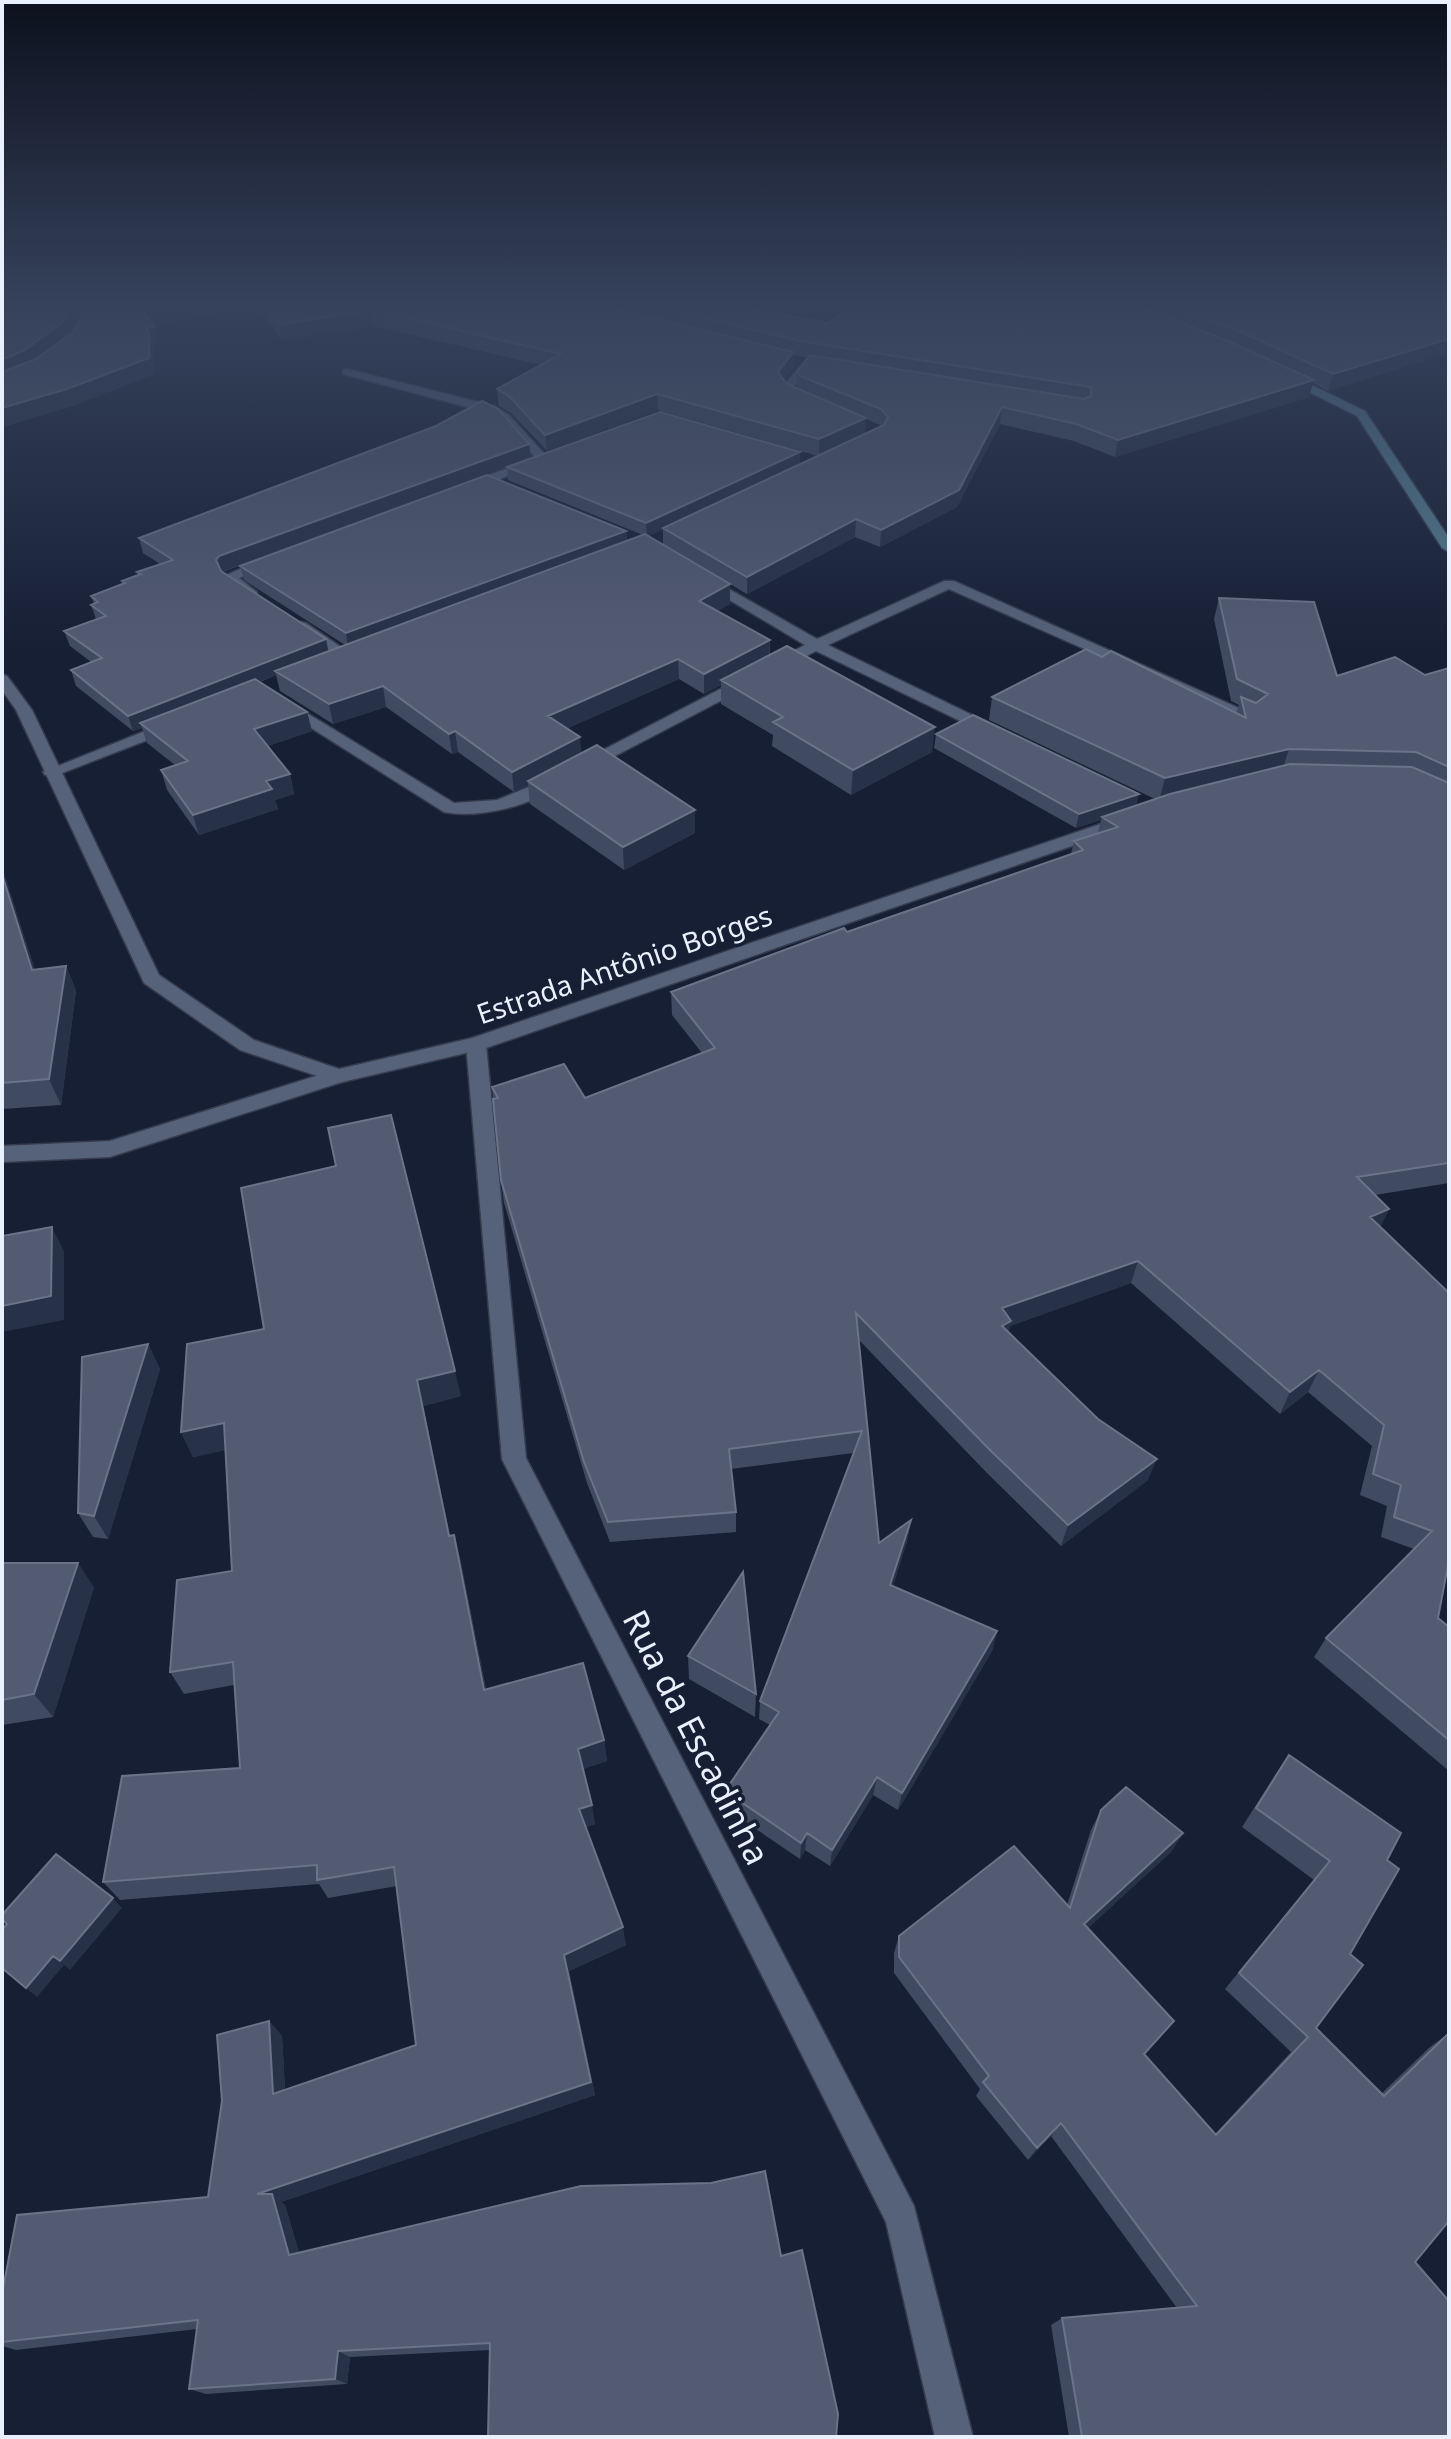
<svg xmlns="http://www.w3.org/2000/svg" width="1451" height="2439" font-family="'Noto Sans',sans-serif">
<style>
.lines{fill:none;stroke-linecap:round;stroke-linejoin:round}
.minor-casing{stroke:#363b4d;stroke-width:3}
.tertiary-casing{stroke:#363b4d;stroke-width:3}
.secondary-casing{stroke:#363b4d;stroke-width:3}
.minor{fill:#56627a;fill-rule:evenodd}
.tertiary{fill:#56627a;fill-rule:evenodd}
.secondary{fill:#537d90;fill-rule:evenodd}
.wall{fill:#404a60;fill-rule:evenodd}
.shaded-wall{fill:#273147}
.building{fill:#525b71;stroke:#6a7387;stroke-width:2}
.labels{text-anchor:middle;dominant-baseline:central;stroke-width:7;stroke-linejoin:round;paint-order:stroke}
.street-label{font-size:28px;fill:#e9f0fe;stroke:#161f34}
.near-street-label{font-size:34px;fill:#e9f0fe;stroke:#161f34}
</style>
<rect width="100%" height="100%" fill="#161f34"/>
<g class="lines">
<!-- minor casing -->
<g class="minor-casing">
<path id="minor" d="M 805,361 L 811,364 L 793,388 L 797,395 L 811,402 L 805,406 L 789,399 L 781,388 Z
M 347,369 L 494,406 L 509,415 L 549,459 L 471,491 L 461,491 L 461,485 L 536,458 L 501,421 L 486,412 L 343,374 L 343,370 Z
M 269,556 L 276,560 L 274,563 L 239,578 L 257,592 L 257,598 L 247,598 L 222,577 Z
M 706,576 L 817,639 L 944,581 L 954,581 L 1259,717 L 1251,722 L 1245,720 L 949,589 L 828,645 L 997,727 L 997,733 L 985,733 L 816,651 L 590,769 L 578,769 L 578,763 L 805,645 L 701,583 L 699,580 Z
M 301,622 L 306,623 L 354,656 L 347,660 L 342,659 L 296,629 L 296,623 Z
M 284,699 L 454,803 L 497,800 L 553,777 L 561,782 C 537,806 477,819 444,812 L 278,707 L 278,701 Z
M 170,721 L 178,726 L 176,729 L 57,775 L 45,775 L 43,772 Z
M 476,1037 L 486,1044 L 526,1458 L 914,2206 L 973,2437 L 935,2437 L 886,2222 L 502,1459 L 466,1044 Z
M 338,1069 L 348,1076 L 345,1081 L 110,1157 L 2,1162 L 2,1146 L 110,1141 Z"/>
</g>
<!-- tertiary casing -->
<g class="tertiary-casing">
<path id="tertiary" d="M 2,674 L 7,676 L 32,710 L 159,975 L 254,1040 L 339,1069 L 472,1038 L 1121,817 L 1133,817 L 1136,821 L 1133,825 L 483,1049 L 338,1083 L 240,1050 L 144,983 L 16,710 L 2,690 Z"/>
</g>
<!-- secondary casing -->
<g class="secondary-casing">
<path id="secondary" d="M 1281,374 L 1289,374 L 1365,411 L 1449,538 L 1449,552 L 1442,548 L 1357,416 L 1281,378 Z"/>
</g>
<!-- minor -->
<use href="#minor" class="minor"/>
<!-- tertiary -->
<use href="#tertiary" class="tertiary"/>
<!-- secondary -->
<use href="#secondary" class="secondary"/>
</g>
<!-- wall -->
<path class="wall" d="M 2,307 L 84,307 L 68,336 L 73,332 L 86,307 L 747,307 L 827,323 L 854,307 L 1449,307 L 1328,391 L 1313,383 L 1309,397 L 1115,457 L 1074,441 L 1000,424 L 957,507 L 880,547 L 855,537 L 747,594 L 730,584 L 730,604 L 717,611 L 770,640 L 770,655 L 932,752 L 851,795 L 772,746 L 773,735 L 721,704 L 721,685 L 704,694 L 679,679 L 568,728 L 582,753 L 695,833 L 624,870 L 530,804 L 528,785 L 514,792 L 458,752 L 452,754 L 386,707 L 333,724 L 280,691 L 276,675 L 260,682 L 307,712 L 312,731 L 268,746 L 290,774 L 294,794 L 275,800 L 278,809 L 199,835 L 167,790 L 161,770 L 175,765 L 147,743 L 142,728 L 133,731 L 76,686 L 71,670 L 91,662 L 70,646 L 64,631 L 96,619 L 91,605 L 94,604 L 91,596 L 123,584 L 122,581 L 138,575 L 137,572 L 160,564 L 143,553 L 139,538 L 529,444 L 531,458 L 222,572 L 329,651 L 345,645 L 244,580 L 240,566 L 626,531 L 627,541 L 643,535 L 508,480 L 507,467 L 800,452 L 800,464 L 818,456 L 658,410 L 547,451 L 511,413 L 499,406 L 497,389 L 541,365 L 374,326 L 282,340 L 258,308 L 153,323 L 155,327 L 159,342 L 152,344 L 154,348 L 154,374 L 72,406 L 2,427 ZM 793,355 L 808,358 L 797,372 L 797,389 L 787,384 L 784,380 L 793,368 ZM 866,419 L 880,425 L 881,426 L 865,434 ZM 663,529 L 663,545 L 648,536 Z
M 1219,598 L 1337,676 L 1425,675 L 1449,668 L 1449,1183 L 1375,1195 L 1389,1209 L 1380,1227 L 1449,1293 L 1438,1618 L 1449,1627 L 1449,1771 L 1314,1657 L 1326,1638 L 1414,1549 L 1381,1537 L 1387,1506 L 1360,1495 L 1372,1446 L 1308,1392 L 1280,1414 L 1131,1283 L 1010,1326 L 1008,1333 L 1148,1480 L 1061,1546 L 987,1473 L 859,1340 L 879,1543 L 911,1520 L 907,1541 L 893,1586 L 997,1631 L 992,1651 L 898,1810 L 873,1795 L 830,1866 L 805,1850 L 800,1859 L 725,1808 L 725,1791 L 770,1725 L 759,1719 L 760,1701 L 853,1453 L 731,1469 L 736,1512 L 736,1532 L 610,1542 L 587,1483 L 504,1203 L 501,1180 L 492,1087 L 585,1098 L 702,1053 L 672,1015 L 671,992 L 1071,854 L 1074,841 L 1098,833 L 1101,820 L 1076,828 L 934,748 L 936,734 L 1136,806 L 1155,799 L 989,720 L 992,697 L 1102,657 L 1236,713 L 1239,705 L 1231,701 L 1214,619 Z
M 2,868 L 35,970 L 66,966 L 76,991 L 61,1105 L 2,1109 Z
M 148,1344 L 160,1369 L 108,1539 L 93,1537 L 78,1513 Z
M 461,1396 L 423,1406 L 450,1536 L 454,1535 L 460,1558 L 486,1689 L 604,1740 L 607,1761 L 583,1769 L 595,1824 L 586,1827 L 626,1945 L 569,1971 L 595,2095 L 281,2202 L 285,2205 L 299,2253 L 581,2186 L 490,2350 L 350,2357 L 347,2384 L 206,2394 L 189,2389 L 197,2329 L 16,2350 L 2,2346 L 2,2294 L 208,2197 L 269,2021 L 282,2036 L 285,2090 L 416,2045 L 397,1886 L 328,1898 L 319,1884 L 120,1900 L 103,1882 L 240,1768 L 234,1685 L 184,1694 L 170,1672 L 232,1571 L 225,1450 L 193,1457 L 181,1432 Z
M 2,1563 L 94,1587 L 53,1717 L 2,1725 Z
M 688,1656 L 756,1694 L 755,1717 L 689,1679 Z
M 1289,1755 L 1387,1860 L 1350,1954 L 1316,2028 L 1382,2093 L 1430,2047 L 1449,2033 L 1415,2262 L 1449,2437 L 1069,2437 L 1051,2325 L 1062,2318 L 1177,2308 L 1051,2136 L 1028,2160 L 976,2096 L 980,2089 L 894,1973 L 894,1953 L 899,1936 L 1067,1905 L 1091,1830 L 1101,1810 L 1183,1833 L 1171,1852 L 1088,1928 L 1145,2055 L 1215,2134 L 1291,2052 L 1225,1989 L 1314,1880 L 1242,1827 L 1275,1775 Z"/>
<!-- shaded-wall -->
<path class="shaded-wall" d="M 71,307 L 84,307 L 66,339 L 30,365 L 2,379 L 2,360 Z
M 152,307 L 258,308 L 146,324 L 142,309 Z
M 372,310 L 374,326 L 282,340 L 279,325 Z
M 155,327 L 159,342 L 152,344 L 154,348 L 154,374 L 72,406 L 2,427 L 2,408 L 146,328 Z
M 1449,339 L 1449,353 L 1328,391 L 1333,374 Z
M 793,352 L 793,368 L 778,388 L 778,372 Z
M 1314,380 L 1309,397 L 1115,457 L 1118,440 Z
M 657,394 L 658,410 L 547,451 L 545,435 Z
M 1002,407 L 1000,424 L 957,507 L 880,547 L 881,530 Z
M 866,418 L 865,434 L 819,456 L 819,439 Z
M 529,444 L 531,458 L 223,571 L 220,575 L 216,560 L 219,556 Z
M 800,452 L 800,465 L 647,537 L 646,523 Z
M 856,519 L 855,537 L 747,594 L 747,577 Z
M 626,531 L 627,545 L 348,647 L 346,633 Z
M 730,584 L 730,604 L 699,620 L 699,601 Z
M 326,639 L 329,654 L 275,671 L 276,675 L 145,727 L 140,723 L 142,728 L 133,731 L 128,716 Z
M 770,640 L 769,660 L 721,680 L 721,685 L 704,694 L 704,674 Z
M 678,659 L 679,679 L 550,736 L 548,716 Z
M 383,686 L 386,707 L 333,724 L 329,704 Z
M 307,712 L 312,731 L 259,749 L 254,729 Z
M 935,727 L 932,752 L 851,795 L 853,770 Z
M 455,731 L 458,752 L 452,754 L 449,734 Z
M 580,737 L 582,757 L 528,781 L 528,785 L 514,792 L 512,772 Z
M 1289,749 L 1282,771 L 1159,801 L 1165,778 Z
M 290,774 L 294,794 L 275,800 L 278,809 L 199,835 L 193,815 L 266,781 Z
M 1139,794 L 1136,808 L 1102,817 L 1101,820 L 1076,828 L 1079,814 Z
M 695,810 L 695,833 L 624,870 L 623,847 Z
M 2,868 L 5,875 L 43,996 L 32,970 L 2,874 Z
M 66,966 L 76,991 L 61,1105 L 49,1079 Z
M 1389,1209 L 1378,1232 L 1370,1217 Z
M 52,1227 L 64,1251 L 64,1320 L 2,1332 L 2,1306 Z
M 1138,1261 L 1131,1283 L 1010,1326 L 1006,1343 L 997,1348 L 1002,1308 Z
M 148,1344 L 160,1369 L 108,1539 L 94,1516 Z
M 1319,1370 L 1308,1392 L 1280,1414 L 1290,1392 Z
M 455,1371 L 461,1396 L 423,1406 L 455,1559 L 449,1536 L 417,1380 Z
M 224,1423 L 235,1448 L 193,1457 L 181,1432 Z
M 1157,1459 L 1148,1480 L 1061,1546 L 1068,1525 Z
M 911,1520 L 907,1541 L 887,1605 L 890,1585 Z
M 454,1535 L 460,1558 L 490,1711 L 484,1690 Z
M 78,1563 L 94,1587 L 53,1717 L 34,1694 Z
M 997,1631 L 992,1651 L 898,1810 L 902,1793 Z
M 604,1740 L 607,1761 L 581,1770 L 578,1749 Z
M 877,1777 L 873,1795 L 830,1866 L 832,1850 Z
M 592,1805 L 595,1824 L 583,1828 L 579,1809 Z
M 807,1833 L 805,1850 L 800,1859 L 801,1843 Z
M 1183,1833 L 1171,1852 L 1074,1941 L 1084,1924 Z
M 113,1898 L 122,1908 L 70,1970 L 60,1961 Z
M 623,1927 L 626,1945 L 569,1971 L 595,2095 L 281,2202 L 285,2205 L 302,2264 L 289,2255 L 257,2194 L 564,1955 Z
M 53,1956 L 64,1965 L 37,1997 L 26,1988 Z
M 269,2021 L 282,2036 L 286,2107 L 273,2094 Z
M 1061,2123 L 1051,2136 L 1028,2160 L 1037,2148 Z
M 338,2351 L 350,2357 L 347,2384 L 335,2379 Z"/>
<!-- building -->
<path class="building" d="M 2,307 L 71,307 L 61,323 L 25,350 L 2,360 Z
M 86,307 L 152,307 L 142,309 L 155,327 L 146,328 L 149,333 L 149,358 L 67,389 L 2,408 L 2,372 L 36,359 L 73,332 Z
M 266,307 L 607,307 L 793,352 L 778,372 L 787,384 L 866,418 L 819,439 L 657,394 L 545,435 L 510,397 L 497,389 L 561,354 L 372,310 L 279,325 Z
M 655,307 L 747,307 L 827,323 L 854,307 L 1142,307 L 1228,341 L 1314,380 L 1118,440 L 1076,424 L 1002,407 L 959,490 L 881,530 L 856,519 L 747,577 L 663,528 L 884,425 L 888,417 L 881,409 L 800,376 L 797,372 L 810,355 L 1084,399 L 1091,396 L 1091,387 L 806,342 Z
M 1175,307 L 1449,307 L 1449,339 L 1333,374 L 1239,331 Z
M 482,401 L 498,409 L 529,444 L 219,556 L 216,560 L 221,571 L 326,639 L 128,716 L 71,670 L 102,658 L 64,631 L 106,616 L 91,605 L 98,602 L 91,596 L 125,583 L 122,581 L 141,574 L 137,572 L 173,560 L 139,538 L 436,426 Z
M 660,412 L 800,452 L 646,523 L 507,467 Z
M 487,475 L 626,531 L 346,633 L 240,566 Z
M 645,534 L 730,584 L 699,601 L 770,640 L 704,674 L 678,659 L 548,716 L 580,737 L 512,772 L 455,731 L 449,734 L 383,686 L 329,704 L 275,671 Z
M 1219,598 L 1314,602 L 1337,676 L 1395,657 L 1425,675 L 1449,668 L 1449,767 L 1416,752 L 1289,749 L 1165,778 L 992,697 L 1086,649 L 1102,657 L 1111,651 L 1246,718 L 1241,697 L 1256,703 L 1268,694 L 1237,679 Z
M 787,646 L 935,727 L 853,770 L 773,722 L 783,717 L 721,680 Z
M 255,679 L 307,712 L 254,729 L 290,774 L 266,781 L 272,789 L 193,815 L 161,770 L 188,761 L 140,723 Z
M 973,715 L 1139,794 L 1079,814 L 936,734 Z
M 597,745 L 695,810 L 623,847 L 528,781 Z
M 1290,764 L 1412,767 L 1449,783 L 1449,1163 L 1357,1177 L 1389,1209 L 1370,1217 L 1449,1293 L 1449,1560 L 1438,1618 L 1449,1627 L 1449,1740 L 1326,1638 L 1432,1531 L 1394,1517 L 1401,1485 L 1373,1474 L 1384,1425 L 1319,1370 L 1290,1392 L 1138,1261 L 1002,1308 L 1011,1321 L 1002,1326 L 1098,1419 L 1157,1459 L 1068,1525 L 992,1452 L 856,1313 L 879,1543 L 911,1520 L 890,1585 L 997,1631 L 902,1793 L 877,1777 L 832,1850 L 807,1833 L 801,1843 L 725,1791 L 779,1712 L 760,1701 L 862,1431 L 729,1449 L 736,1512 L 608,1522 L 584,1462 L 501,1180 L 493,1099 L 498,1098 L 492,1087 L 564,1064 L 585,1098 L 715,1048 L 671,992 L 844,928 L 847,932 L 1083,850 L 1074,841 L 1118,827 L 1102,817 L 1170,794 Z
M 2,874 L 32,970 L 66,966 L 49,1079 L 2,1083 Z
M 391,1115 L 455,1371 L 417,1380 L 449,1536 L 454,1535 L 484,1690 L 583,1663 L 604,1740 L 578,1749 L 592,1805 L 579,1809 L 623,1927 L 564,1955 L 591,2082 L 257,2194 L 272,2194 L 289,2255 L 581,2186 L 711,2183 L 765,2171 L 781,2256 L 802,2250 L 838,2414 L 836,2437 L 488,2437 L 490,2343 L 338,2351 L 335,2379 L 189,2389 L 198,2320 L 2,2342 L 2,2294 L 17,2215 L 208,2197 L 222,2101 L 217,2035 L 269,2021 L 273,2094 L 416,2045 L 394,1867 L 317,1880 L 317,1865 L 103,1882 L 122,1776 L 240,1768 L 233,1662 L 170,1672 L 177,1580 L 232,1571 L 224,1423 L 181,1432 L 187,1344 L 264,1329 L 241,1188 L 336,1166 L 328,1128 Z
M 52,1227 L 51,1296 L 2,1306 L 2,1236 Z
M 148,1344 L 94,1516 L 78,1513 L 82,1357 Z
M 2,1563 L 78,1563 L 34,1694 L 2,1700 Z
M 743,1572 L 756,1694 L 688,1656 Z
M 1289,1755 L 1401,1833 L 1387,1860 L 1399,1869 L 1350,1954 L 1363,1965 L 1316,2028 L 1384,2096 L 1449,2033 L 1449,2221 L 1415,2262 L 1449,2301 L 1449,2437 L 1082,2437 L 1062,2318 L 1197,2306 L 1061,2123 L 1037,2148 L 983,2082 L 989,2076 L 899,1957 L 899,1936 L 1014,1846 L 1070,1908 L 1101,1810 L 1126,1787 L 1183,1833 L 1084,1924 L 1174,2021 L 1144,2054 L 1216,2135 L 1308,2037 L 1239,1973 L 1330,1861 L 1256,1808 Z
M 56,1854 L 113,1898 L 60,1961 L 53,1956 L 26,1988 L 2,1968 L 2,1930 L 7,1924 L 2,1919 L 2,1915 Z"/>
<!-- sky -->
<linearGradient id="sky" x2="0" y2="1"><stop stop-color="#0c111d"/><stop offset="0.47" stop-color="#36425c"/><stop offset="1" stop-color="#36425c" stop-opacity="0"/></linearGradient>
<rect width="1451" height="649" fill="url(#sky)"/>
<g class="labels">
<!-- street labels -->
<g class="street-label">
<text transform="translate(624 964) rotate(-19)">Estrada Antônio Borges</text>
</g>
<!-- near-street labels -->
<g class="near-street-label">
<text transform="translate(697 1737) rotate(63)">Rua da Escadinha</text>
</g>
</g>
<!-- border -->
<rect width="1451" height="2439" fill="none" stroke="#e9f0fe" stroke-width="8"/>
</svg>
